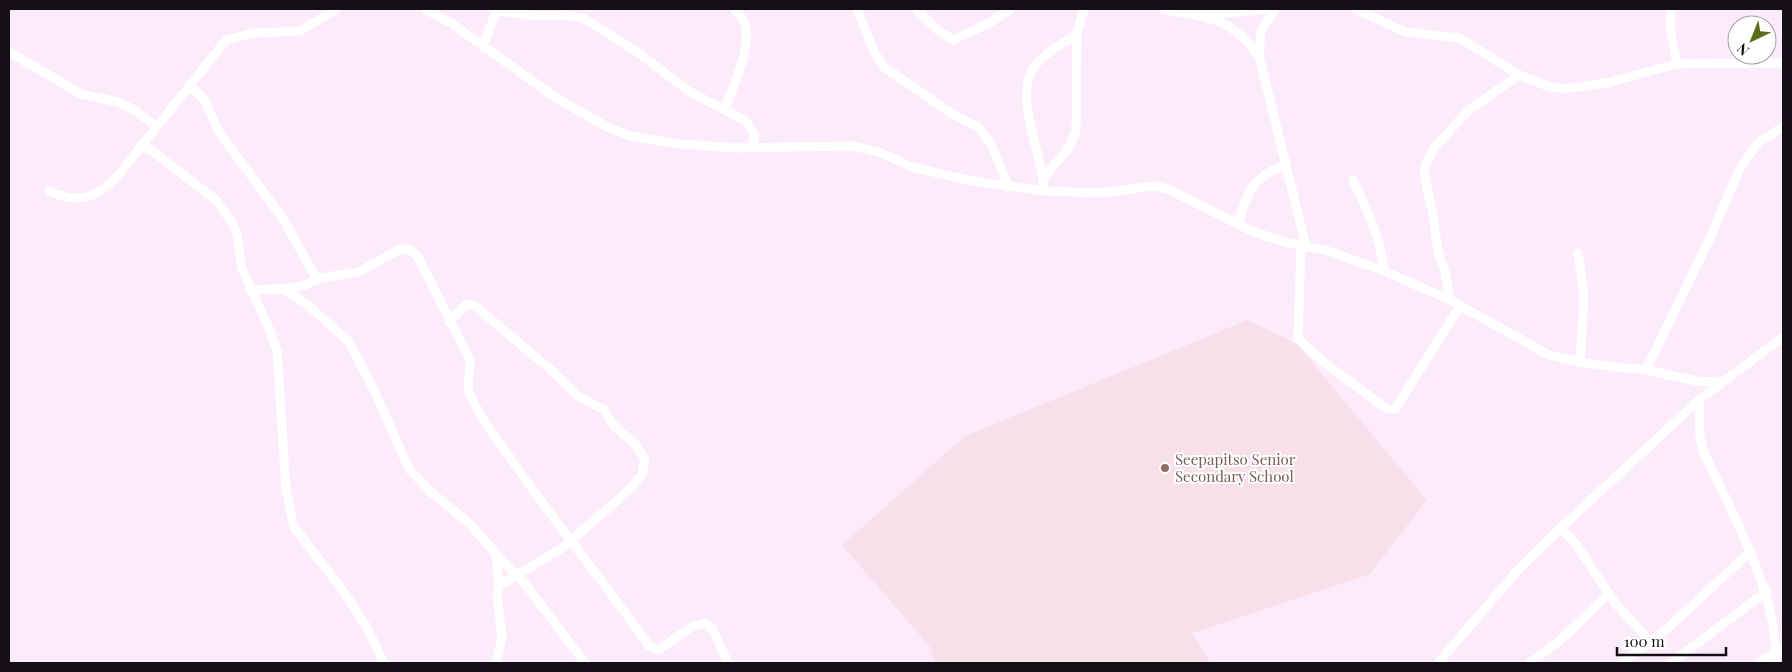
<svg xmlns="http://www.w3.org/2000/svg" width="1792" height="672" font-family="'Playfair Display',serif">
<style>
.education{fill:#f8e0eb}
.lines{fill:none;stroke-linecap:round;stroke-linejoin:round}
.minor{stroke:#fff;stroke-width:9}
.education-dot{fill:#8d6e63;stroke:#fff;stroke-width:2}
.labels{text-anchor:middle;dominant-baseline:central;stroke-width:4;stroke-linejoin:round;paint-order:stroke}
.education-label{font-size:15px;fill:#785e54;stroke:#fff;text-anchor:start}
</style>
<rect width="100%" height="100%" fill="#fcecfb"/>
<!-- education -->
<path class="education" d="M 1248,320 L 1297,344 L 1427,500 L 1370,574 L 1192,633 L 1211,663 L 935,663 L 930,647 L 842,545 L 965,436 Z"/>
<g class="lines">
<!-- minor -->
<path class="minor" d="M 337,9 L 300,31 L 254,33 L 226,40 L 143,144 L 216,200 L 231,221 L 237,234 L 242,269 L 268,326 L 277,351 L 286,489 L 294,527 L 344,592 L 366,626 L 384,663
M 425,9 L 451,23 L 555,97 L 607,127 L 630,136 L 679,144 L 735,148 L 853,146 L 879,152 L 912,167 L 967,180 L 1044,191 L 1100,193 L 1154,186 L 1168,189 L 1252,231 L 1284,242 L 1325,250 L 1384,271 L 1450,300 L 1549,355 L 1590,364 L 1646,370 L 1697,381 L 1721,382
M 857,9 L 874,52 L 884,67 L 954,115 L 978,127 L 991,144 L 1009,187
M 916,9 L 939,31 L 953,40 L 989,23 L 1011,9
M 1163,9 C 1210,19 1228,15 1259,56
M 1275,9 L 1261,31 L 1259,56 L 1306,246
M 1356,9 L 1405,32 L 1460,38 L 1519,75 L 1550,87 L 1564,89 L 1606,83 L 1677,64
M 1671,9 L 1670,27 L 1677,64 L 1783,63
M 1204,15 L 1268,9
M 483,47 L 495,14 C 503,9 517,14 527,15 C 545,17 565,13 583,18 L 636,51 L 690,92 L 746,121 L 754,134 L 754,148
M 9,52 L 81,94 L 118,102 L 134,110 L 157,127
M 189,85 L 204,99 L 219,132 L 284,220 L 317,280
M 725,109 C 733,86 749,54 746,29 C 746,21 739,14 734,9
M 1044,177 L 1068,149 L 1076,132 L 1077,34 L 1084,9
M 1353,180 C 1367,210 1381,238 1384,271
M 49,191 C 97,214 116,177 143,144
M 1044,191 C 1043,154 1013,98 1034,67 C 1044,53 1063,44 1077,34
M 1239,222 C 1247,190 1254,177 1285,165
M 1301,245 L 1298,339 L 1326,364 L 1387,409 L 1395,409 L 1460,306
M 1578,253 L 1584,294 L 1580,363
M 283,289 L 308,305 L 349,342 L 374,390 L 409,469 L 432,493 L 470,524 L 496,554 L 499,586 L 497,596 L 502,637 L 496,663
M 250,290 L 292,288 L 305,285 L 320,278 L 359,272 L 398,250 L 410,249 L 418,257 L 469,358 C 473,372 464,382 470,394 C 480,418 496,438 511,459 C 555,523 605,582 649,646 L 658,650 L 693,626 L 705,623 L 713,630 L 728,663
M 1450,300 L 1445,272 L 1438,252 L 1433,215 L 1424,174 L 1425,166 L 1434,148 L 1469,110 L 1519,75
M 449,322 L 466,305 L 474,305 L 550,369 L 578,396 L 604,410 L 614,426 L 635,444 L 645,459 L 642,474 L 633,486 L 603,513 L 562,548 L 499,586
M 1646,370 L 1711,236 L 1740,168 L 1759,142 L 1783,127
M 1699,400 L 1700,437 L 1704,453 C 1733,515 1778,594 1776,663
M 1561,528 L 1576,544 L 1615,603 L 1650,641
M 496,554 L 526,585 L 585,663
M 1438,663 L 1518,570 L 1566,523 L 1699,400 L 1783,337
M 1530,663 L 1564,637 L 1609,593
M 1622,663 L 1668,628 L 1749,553
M 1671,663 L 1767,591
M 1758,663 L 1783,649"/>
</g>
<!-- markers -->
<circle class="education-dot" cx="1165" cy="468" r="5"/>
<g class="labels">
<!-- education labels -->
<g class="education-label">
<text x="1175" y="459">Seepapitso Senior<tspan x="1175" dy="17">Secondary School</tspan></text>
</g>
</g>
<!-- border -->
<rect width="1792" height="672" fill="none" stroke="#140f14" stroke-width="20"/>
<!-- north arrow -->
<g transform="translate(1752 40) rotate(223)"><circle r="24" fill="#ffffff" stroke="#a19fa1"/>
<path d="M0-4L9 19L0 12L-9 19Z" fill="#5c6e1b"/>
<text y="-8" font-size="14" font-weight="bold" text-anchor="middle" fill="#140f14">N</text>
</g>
<!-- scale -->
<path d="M1617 647v8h109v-8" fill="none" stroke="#140f14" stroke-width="2.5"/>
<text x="1624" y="647" font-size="15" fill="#140f14" stroke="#ffffff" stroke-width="4" paint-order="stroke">100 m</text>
</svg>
